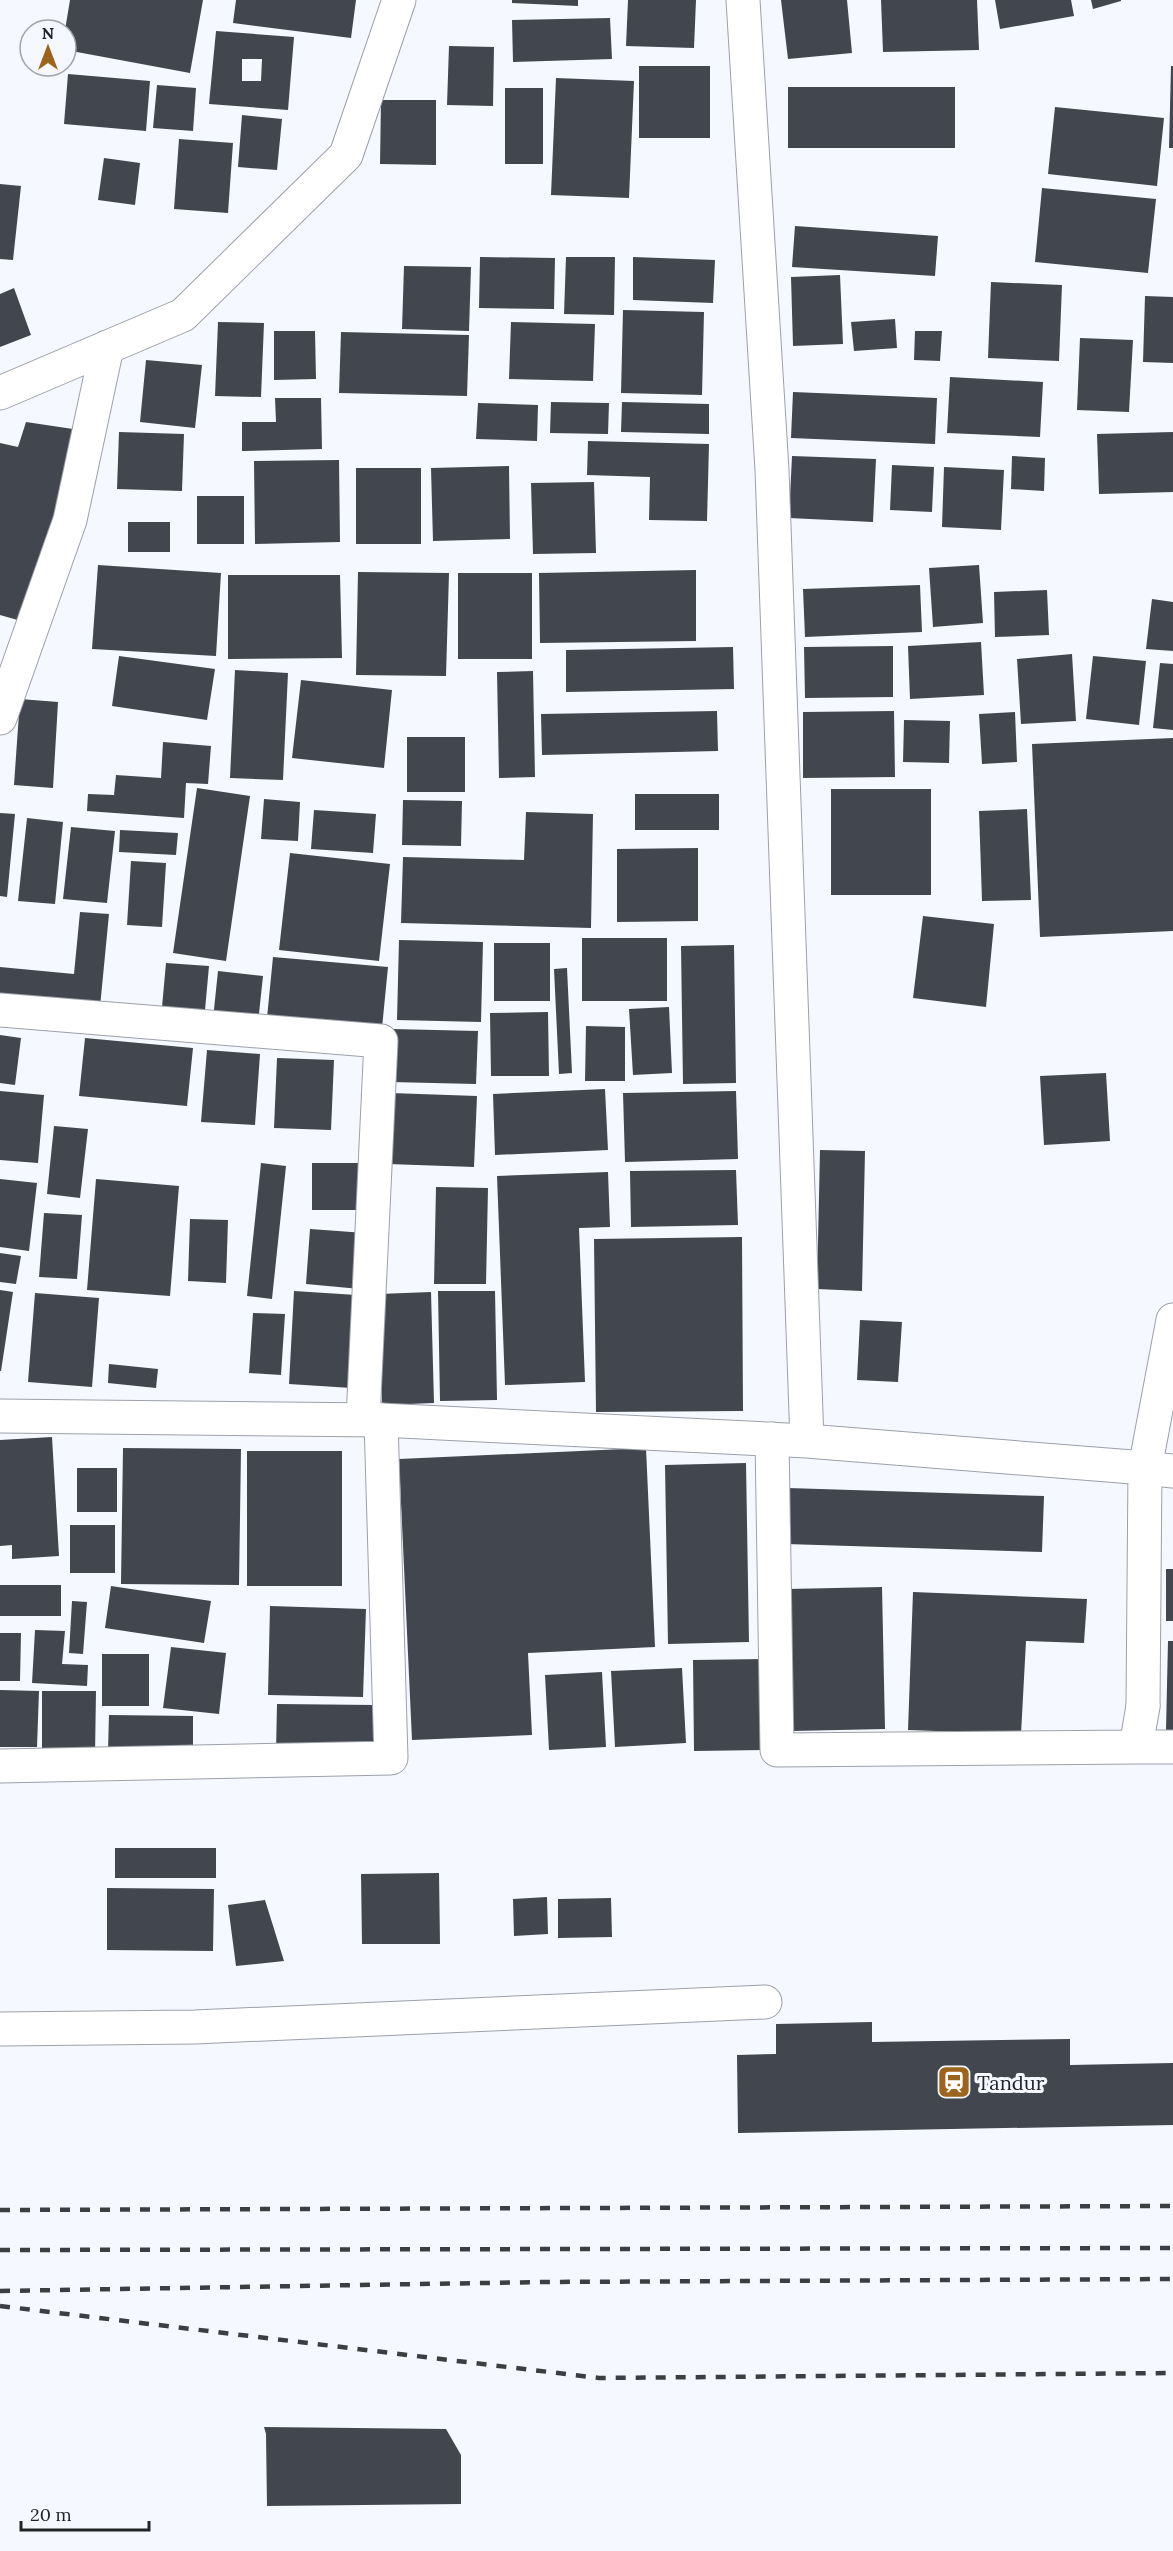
<svg xmlns="http://www.w3.org/2000/svg" width="1173" height="2551" font-family="Lora,serif">
<style>
.building{fill:#42464e;fill-rule:evenodd}
.lines{fill:none;stroke-linecap:round;stroke-linejoin:round}
.minor-casing{stroke:#9ca0aa;stroke-width:35}
.tertiary-casing{stroke:#9ca0aa;stroke-width:35}
.minor{stroke:#fff;stroke-width:33}
.tertiary{stroke:#fff;stroke-width:33}
.rail{stroke:#3d3e42;stroke-width:4.5;stroke-dasharray:10 10;stroke-linecap:butt}
.labels{text-anchor:middle;dominant-baseline:central;stroke-width:6;stroke-linejoin:round;paint-order:stroke}
.poi-label{font-size:20px;fill:#222327;stroke:#f5f8fe;text-anchor:start}
</style>
<rect width="100%" height="100%" fill="#f5f8fe"/>
<!-- building -->
<path class="building" d="M 70,0 L 203,0 L 190,73 L 66,50 L 65,30 Z
M 236,0 L 356,0 L 351,38 L 233,23 Z
M 512,0 L 578,0 L 578,6 L 512,3 Z
M 628,0 L 696,0 L 694,48 L 626,46 Z
M 781,0 L 847,0 L 852,53 L 788,59 Z
M 881,0 L 977,0 L 979,50 L 883,52 Z
M 995,0 L 1071,0 L 1074,16 L 1000,29 Z
M 1091,0 L 1121,0 L 1121,1 L 1093,9 Z
M 610,18 L 612,59 L 513,62 L 512,20 Z
M 216,31 L 294,37 L 288,110 L 209,104 ZM 242,59 L 262,59 L 261,81 L 242,81 Z
M 449,46 L 494,47 L 493,106 L 447,105 Z
M 639,66 L 710,66 L 710,138 L 639,138 Z
M 1171,66 L 1173,66 L 1173,148 L 1169,148 Z
M 68,74 L 150,81 L 146,131 L 64,124 Z
M 556,78 L 634,81 L 629,198 L 551,195 Z
M 157,85 L 196,88 L 193,131 L 153,128 Z
M 788,87 L 955,87 L 955,148 L 788,148 Z
M 505,88 L 543,88 L 543,164 L 505,164 Z
M 381,100 L 436,100 L 436,165 L 380,164 Z
M 1055,107 L 1164,118 L 1157,186 L 1048,174 Z
M 242,115 L 282,119 L 277,170 L 238,167 Z
M 179,139 L 233,143 L 228,213 L 174,209 Z
M 104,158 L 140,163 L 135,205 L 98,200 Z
M 0,184 L 21,186 L 13,260 L 0,259 Z
M 1042,188 L 1156,199 L 1148,273 L 1035,262 Z
M 795,226 L 938,236 L 935,276 L 792,267 Z
M 480,257 L 555,258 L 554,309 L 479,308 Z
M 566,257 L 615,257 L 614,315 L 564,314 Z
M 633,257 L 715,260 L 713,303 L 633,300 Z
M 404,266 L 471,267 L 469,331 L 402,329 Z
M 840,275 L 843,344 L 793,346 L 791,277 Z
M 991,282 L 1062,285 L 1059,361 L 988,358 Z
M 14,288 L 31,335 L 0,347 L 0,294 Z
M 1145,296 L 1173,297 L 1173,363 L 1143,362 Z
M 623,310 L 704,312 L 702,395 L 621,393 Z
M 895,319 L 897,348 L 854,351 L 851,322 Z
M 218,322 L 264,323 L 261,397 L 215,396 Z
M 511,322 L 595,324 L 593,381 L 509,379 Z
M 274,331 L 315,331 L 316,379 L 274,380 Z
M 915,331 L 942,331 L 940,361 L 914,360 Z
M 341,332 L 469,335 L 467,396 L 339,393 Z
M 1080,338 L 1133,340 L 1129,412 L 1077,410 Z
M 146,360 L 202,365 L 195,428 L 140,422 Z
M 950,377 L 1043,382 L 1040,437 L 947,433 Z
M 793,392 L 937,398 L 935,444 L 791,438 Z
M 275,398 L 321,398 L 322,449 L 242,451 L 242,422 L 276,422 Z
M 551,402 L 609,403 L 608,434 L 550,433 Z
M 622,402 L 709,404 L 709,434 L 621,432 Z
M 478,403 L 538,405 L 537,441 L 476,439 Z
M 26,422 L 73,429 L 35,625 L 0,615 L 0,443 L 18,447 Z
M 119,432 L 184,434 L 182,491 L 117,489 Z
M 1173,432 L 1173,492 L 1099,494 L 1097,434 Z
M 588,441 L 709,444 L 707,521 L 649,520 L 650,477 L 587,475 Z
M 792,456 L 876,459 L 873,522 L 789,518 Z
M 1012,456 L 1045,458 L 1044,491 L 1011,489 Z
M 339,460 L 340,542 L 255,544 L 254,461 Z
M 892,465 L 934,467 L 932,512 L 890,510 Z
M 509,466 L 510,539 L 433,541 L 431,468 Z
M 944,467 L 1004,470 L 1001,530 L 942,527 Z
M 356,468 L 421,468 L 421,544 L 356,544 Z
M 594,482 L 596,553 L 533,554 L 531,483 Z
M 197,496 L 244,496 L 244,544 L 197,544 Z
M 128,522 L 170,522 L 170,552 L 128,552 Z
M 98,565 L 221,573 L 216,656 L 92,649 Z
M 979,565 L 983,623 L 933,627 L 929,568 Z
M 696,570 L 696,641 L 540,643 L 539,573 Z
M 358,572 L 449,573 L 446,676 L 356,675 Z
M 458,573 L 532,573 L 532,659 L 458,659 Z
M 228,575 L 340,575 L 342,658 L 228,659 Z
M 920,585 L 922,632 L 805,637 L 803,589 Z
M 1047,590 L 1049,635 L 995,637 L 994,592 Z
M 1152,599 L 1173,602 L 1173,651 L 1146,649 Z
M 981,642 L 984,695 L 910,699 L 908,646 Z
M 893,646 L 893,697 L 805,698 L 804,647 Z
M 733,647 L 734,689 L 566,692 L 566,650 Z
M 1072,654 L 1076,721 L 1021,724 L 1017,659 Z
M 119,656 L 215,669 L 207,720 L 112,706 Z
M 1093,656 L 1146,661 L 1139,725 L 1086,719 Z
M 1160,663 L 1173,664 L 1173,730 L 1153,728 Z
M 235,670 L 288,673 L 283,780 L 230,778 Z
M 533,671 L 535,777 L 499,778 L 497,672 Z
M 301,680 L 392,690 L 384,768 L 292,758 Z
M 20,699 L 58,702 L 53,788 L 14,785 Z
M 717,711 L 718,751 L 542,755 L 541,714 Z
M 894,711 L 895,777 L 803,778 L 803,712 Z
M 1015,712 L 1017,762 L 982,764 L 979,714 Z
M 904,720 L 950,721 L 949,763 L 903,762 Z
M 407,737 L 465,737 L 465,792 L 407,792 Z
M 1173,738 L 1173,931 L 1040,937 L 1032,744 Z
M 163,742 L 211,746 L 208,784 L 186,783 L 184,818 L 87,811 L 88,794 L 114,795 L 116,775 L 161,778 Z
M 197,788 L 250,796 L 226,961 L 173,953 Z
M 831,789 L 931,789 L 931,895 L 831,895 Z
M 635,794 L 719,794 L 719,830 L 635,830 Z
M 264,799 L 300,802 L 298,841 L 261,839 Z
M 403,800 L 462,801 L 461,846 L 402,845 Z
M 1027,809 L 1031,900 L 982,901 L 979,811 Z
M 314,810 L 376,814 L 373,853 L 311,849 Z
M 526,812 L 593,814 L 591,928 L 401,923 L 403,857 L 524,860 Z
M 0,813 L 15,814 L 7,897 L 0,896 Z
M 27,818 L 63,822 L 55,904 L 18,901 Z
M 71,827 L 115,831 L 107,903 L 63,899 Z
M 120,830 L 178,833 L 176,855 L 119,852 Z
M 698,848 L 698,921 L 617,922 L 617,849 Z
M 290,853 L 390,864 L 379,961 L 279,950 Z
M 131,861 L 166,863 L 162,927 L 127,925 Z
M 80,912 L 109,914 L 100,1007 L 0,997 L 0,967 L 74,974 Z
M 923,916 L 994,924 L 986,1007 L 913,998 Z
M 582,938 L 667,938 L 667,1001 L 582,1001 Z
M 399,940 L 483,942 L 481,1022 L 397,1020 Z
M 494,943 L 550,943 L 550,1001 L 494,1001 Z
M 734,945 L 736,1083 L 683,1084 L 681,946 Z
M 273,957 L 388,967 L 381,1038 L 266,1028 Z
M 166,963 L 209,966 L 204,1021 L 161,1018 Z
M 567,968 L 572,1073 L 559,1074 L 554,969 Z
M 218,971 L 263,976 L 258,1023 L 213,1019 Z
M 669,1007 L 672,1073 L 633,1075 L 629,1009 Z
M 548,1012 L 549,1076 L 491,1076 L 490,1013 Z
M 586,1026 L 625,1027 L 625,1081 L 585,1081 Z
M 392,1029 L 478,1031 L 476,1084 L 390,1082 Z
M 0,1035 L 21,1038 L 15,1085 L 0,1083 Z
M 85,1038 L 193,1048 L 187,1106 L 79,1096 Z
M 207,1050 L 260,1054 L 255,1125 L 201,1122 Z
M 277,1058 L 334,1060 L 331,1130 L 274,1128 Z
M 1106,1073 L 1110,1141 L 1044,1145 L 1040,1076 Z
M 605,1089 L 608,1150 L 495,1155 L 493,1094 Z
M 0,1091 L 44,1095 L 38,1163 L 0,1160 Z
M 736,1091 L 738,1159 L 625,1162 L 623,1093 Z
M 390,1093 L 477,1096 L 474,1167 L 388,1164 Z
M 54,1126 L 88,1129 L 80,1198 L 47,1194 Z
M 820,1150 L 865,1151 L 862,1291 L 817,1289 Z
M 261,1163 L 286,1166 L 272,1299 L 247,1296 Z
M 312,1163 L 365,1163 L 365,1210 L 312,1210 Z
M 736,1170 L 738,1225 L 631,1227 L 630,1171 Z
M 608,1172 L 610,1227 L 579,1228 L 585,1382 L 505,1385 L 497,1176 Z
M 0,1179 L 37,1183 L 29,1251 L 0,1247 Z
M 96,1179 L 179,1186 L 170,1296 L 87,1290 Z
M 436,1187 L 488,1188 L 486,1284 L 434,1284 Z
M 44,1213 L 82,1215 L 77,1279 L 39,1277 Z
M 190,1219 L 228,1220 L 226,1283 L 188,1281 Z
M 310,1229 L 365,1233 L 360,1289 L 306,1284 Z
M 742,1237 L 743,1411 L 596,1412 L 594,1239 Z
M 0,1253 L 21,1256 L 16,1284 L 0,1282 Z
M 0,1290 L 13,1292 L 1,1371 L 0,1371 Z
M 294,1291 L 372,1296 L 367,1389 L 289,1384 Z
M 438,1291 L 495,1291 L 497,1400 L 440,1401 Z
M 431,1292 L 434,1403 L 382,1405 L 379,1294 Z
M 35,1293 L 99,1298 L 92,1387 L 28,1382 Z
M 253,1313 L 285,1314 L 281,1375 L 249,1373 Z
M 860,1320 L 902,1322 L 898,1382 L 857,1380 Z
M 109,1364 L 158,1369 L 156,1388 L 108,1383 Z
M 52,1437 L 59,1556 L 12,1559 L 12,1545 L 0,1546 L 0,1440 Z
M 123,1448 L 241,1449 L 239,1585 L 121,1584 Z
M 646,1448 L 655,1647 L 528,1653 L 532,1735 L 412,1740 L 399,1459 Z
M 247,1451 L 342,1451 L 342,1586 L 247,1586 Z
M 746,1463 L 749,1642 L 668,1644 L 665,1465 Z
M 77,1468 L 117,1468 L 117,1512 L 77,1512 Z
M 788,1488 L 1044,1496 L 1042,1552 L 786,1544 Z
M 70,1525 L 115,1525 L 115,1573 L 70,1573 Z
M 1166,1569 L 1173,1569 L 1173,1621 L 1166,1621 Z
M 0,1585 L 61,1585 L 61,1616 L 0,1616 Z
M 111,1586 L 211,1601 L 204,1643 L 105,1628 Z
M 882,1587 L 885,1729 L 792,1731 L 788,1589 Z
M 913,1592 L 1087,1599 L 1084,1643 L 1026,1641 L 1021,1734 L 908,1730 Z
M 72,1601 L 87,1602 L 83,1654 L 69,1653 Z
M 270,1606 L 366,1609 L 363,1697 L 268,1695 Z
M 35,1630 L 65,1631 L 62,1664 L 88,1665 L 87,1686 L 32,1683 Z
M 0,1633 L 21,1633 L 20,1681 L 0,1681 Z
M 1168,1641 L 1173,1641 L 1173,1730 L 1166,1730 Z
M 171,1647 L 226,1653 L 219,1714 L 163,1708 Z
M 102,1654 L 149,1654 L 149,1706 L 102,1706 Z
M 770,1659 L 771,1750 L 694,1751 L 693,1660 Z
M 682,1668 L 686,1743 L 615,1747 L 611,1671 Z
M 602,1672 L 606,1747 L 549,1750 L 545,1675 Z
M 0,1690 L 39,1691 L 37,1747 L 0,1747 Z
M 42,1691 L 96,1691 L 95,1755 L 42,1755 Z
M 277,1704 L 375,1705 L 373,1754 L 276,1752 Z
M 109,1715 L 193,1716 L 193,1752 L 108,1751 Z
M 115,1848 L 216,1848 L 216,1878 L 115,1878 Z
M 439,1873 L 440,1944 L 362,1944 L 361,1874 Z
M 107,1888 L 214,1889 L 213,1951 L 107,1950 Z
M 547,1897 L 548,1934 L 514,1936 L 513,1899 Z
M 611,1898 L 612,1937 L 558,1938 L 558,1899 Z
M 265,1900 L 284,1961 L 236,1966 L 228,1905 Z
M 872,2022 L 872,2042 L 1070,2039 L 1070,2065 L 1173,2063 L 1173,2125 L 738,2133 L 737,2055 L 776,2054 L 776,2024 Z
M 264,2427 L 446,2429 L 461,2455 L 461,2504 L 267,2506 L 266,2434 Z"/>
<g class="lines">
<!-- minor casing -->
<g class="minor-casing">
<path id="minor" d="M 0,1010 L 381,1041 L 363,1419
M 772,1439 L 777,1750 L 1136,1747 L 1143,1706
M 1145,1468 L 1173,1471
M 1136,1747 L 1173,1747
M 0,1766 L 391,1758 L 381,1420
M 0,2029 L 195,2027 L 765,2002"/>
</g>
<!-- tertiary casing -->
<g class="tertiary-casing">
<path id="tertiary" d="M 743,0 L 772,470 L 807,1441
M 0,393 L 183,315 L 346,155 L 399,0
M 0,718 L 70,520 L 107,347
M 0,1416 L 381,1420 L 807,1441 L 1145,1468
M 1143,1706 L 1145,1468 L 1173,1320"/>
</g>
<!-- minor -->
<use href="#minor" class="minor"/>
<!-- tertiary -->
<use href="#tertiary" class="tertiary"/>
<!-- rail -->
<path class="rail" d="M 0,2210 L 1173,2206
M 0,2250 L 1173,2248
M 0,2291 L 543,2282 L 1173,2279
M 0,2306 L 599,2378 L 1173,2373"/>
</g>
<!-- icons -->
<defs>
<g id="station-square" transform="scale(1.725)"><rect x="-9" y="-9" width="18" height="18" rx="4" fill="#9b651e" stroke="#f5f8fe"/><path d="M-3-6H3Q5-6 5-4V2Q5 4 3 4L4.5 6H3L1.5 4h-3L-3 6H-4.5L-3 4Q-5 4-5 2V-4Q-5-6-3-6ZM-3.5-4v3h7v-3ZM-3.5 1v1.5H-2V1ZM2 1v1.5H3.5V1Z" fill="#fff"/></g>
</defs>
<g fill-rule="evenodd">
<use href="#station-square" x="954" y="2082"/>
</g>
<g class="labels">
<!-- poi labels -->
<g class="poi-label">
<text x="977" y="2082">Tandur</text>
</g>
</g>
<!-- north arrow -->
<g transform="translate(48 48)"><circle r="28" fill="#f5f8fe" stroke="#a1a3a8" stroke-width="1.5"/>
<path d="M0-4.5L10 22L0 15L-10 22Z" fill="#9b651e"/>
<text y="-9" font-size="16" font-weight="bold" text-anchor="middle" fill="#222327">N</text>
</g>
<!-- scale -->
<path d="M21 2521v9h128v-9" fill="none" stroke="#222327" stroke-width="3"/>
<text x="30" y="2521" font-size="18" fill="#222327" stroke="#f5f8fe" stroke-width="4.5" paint-order="stroke">20 m</text>
</svg>
